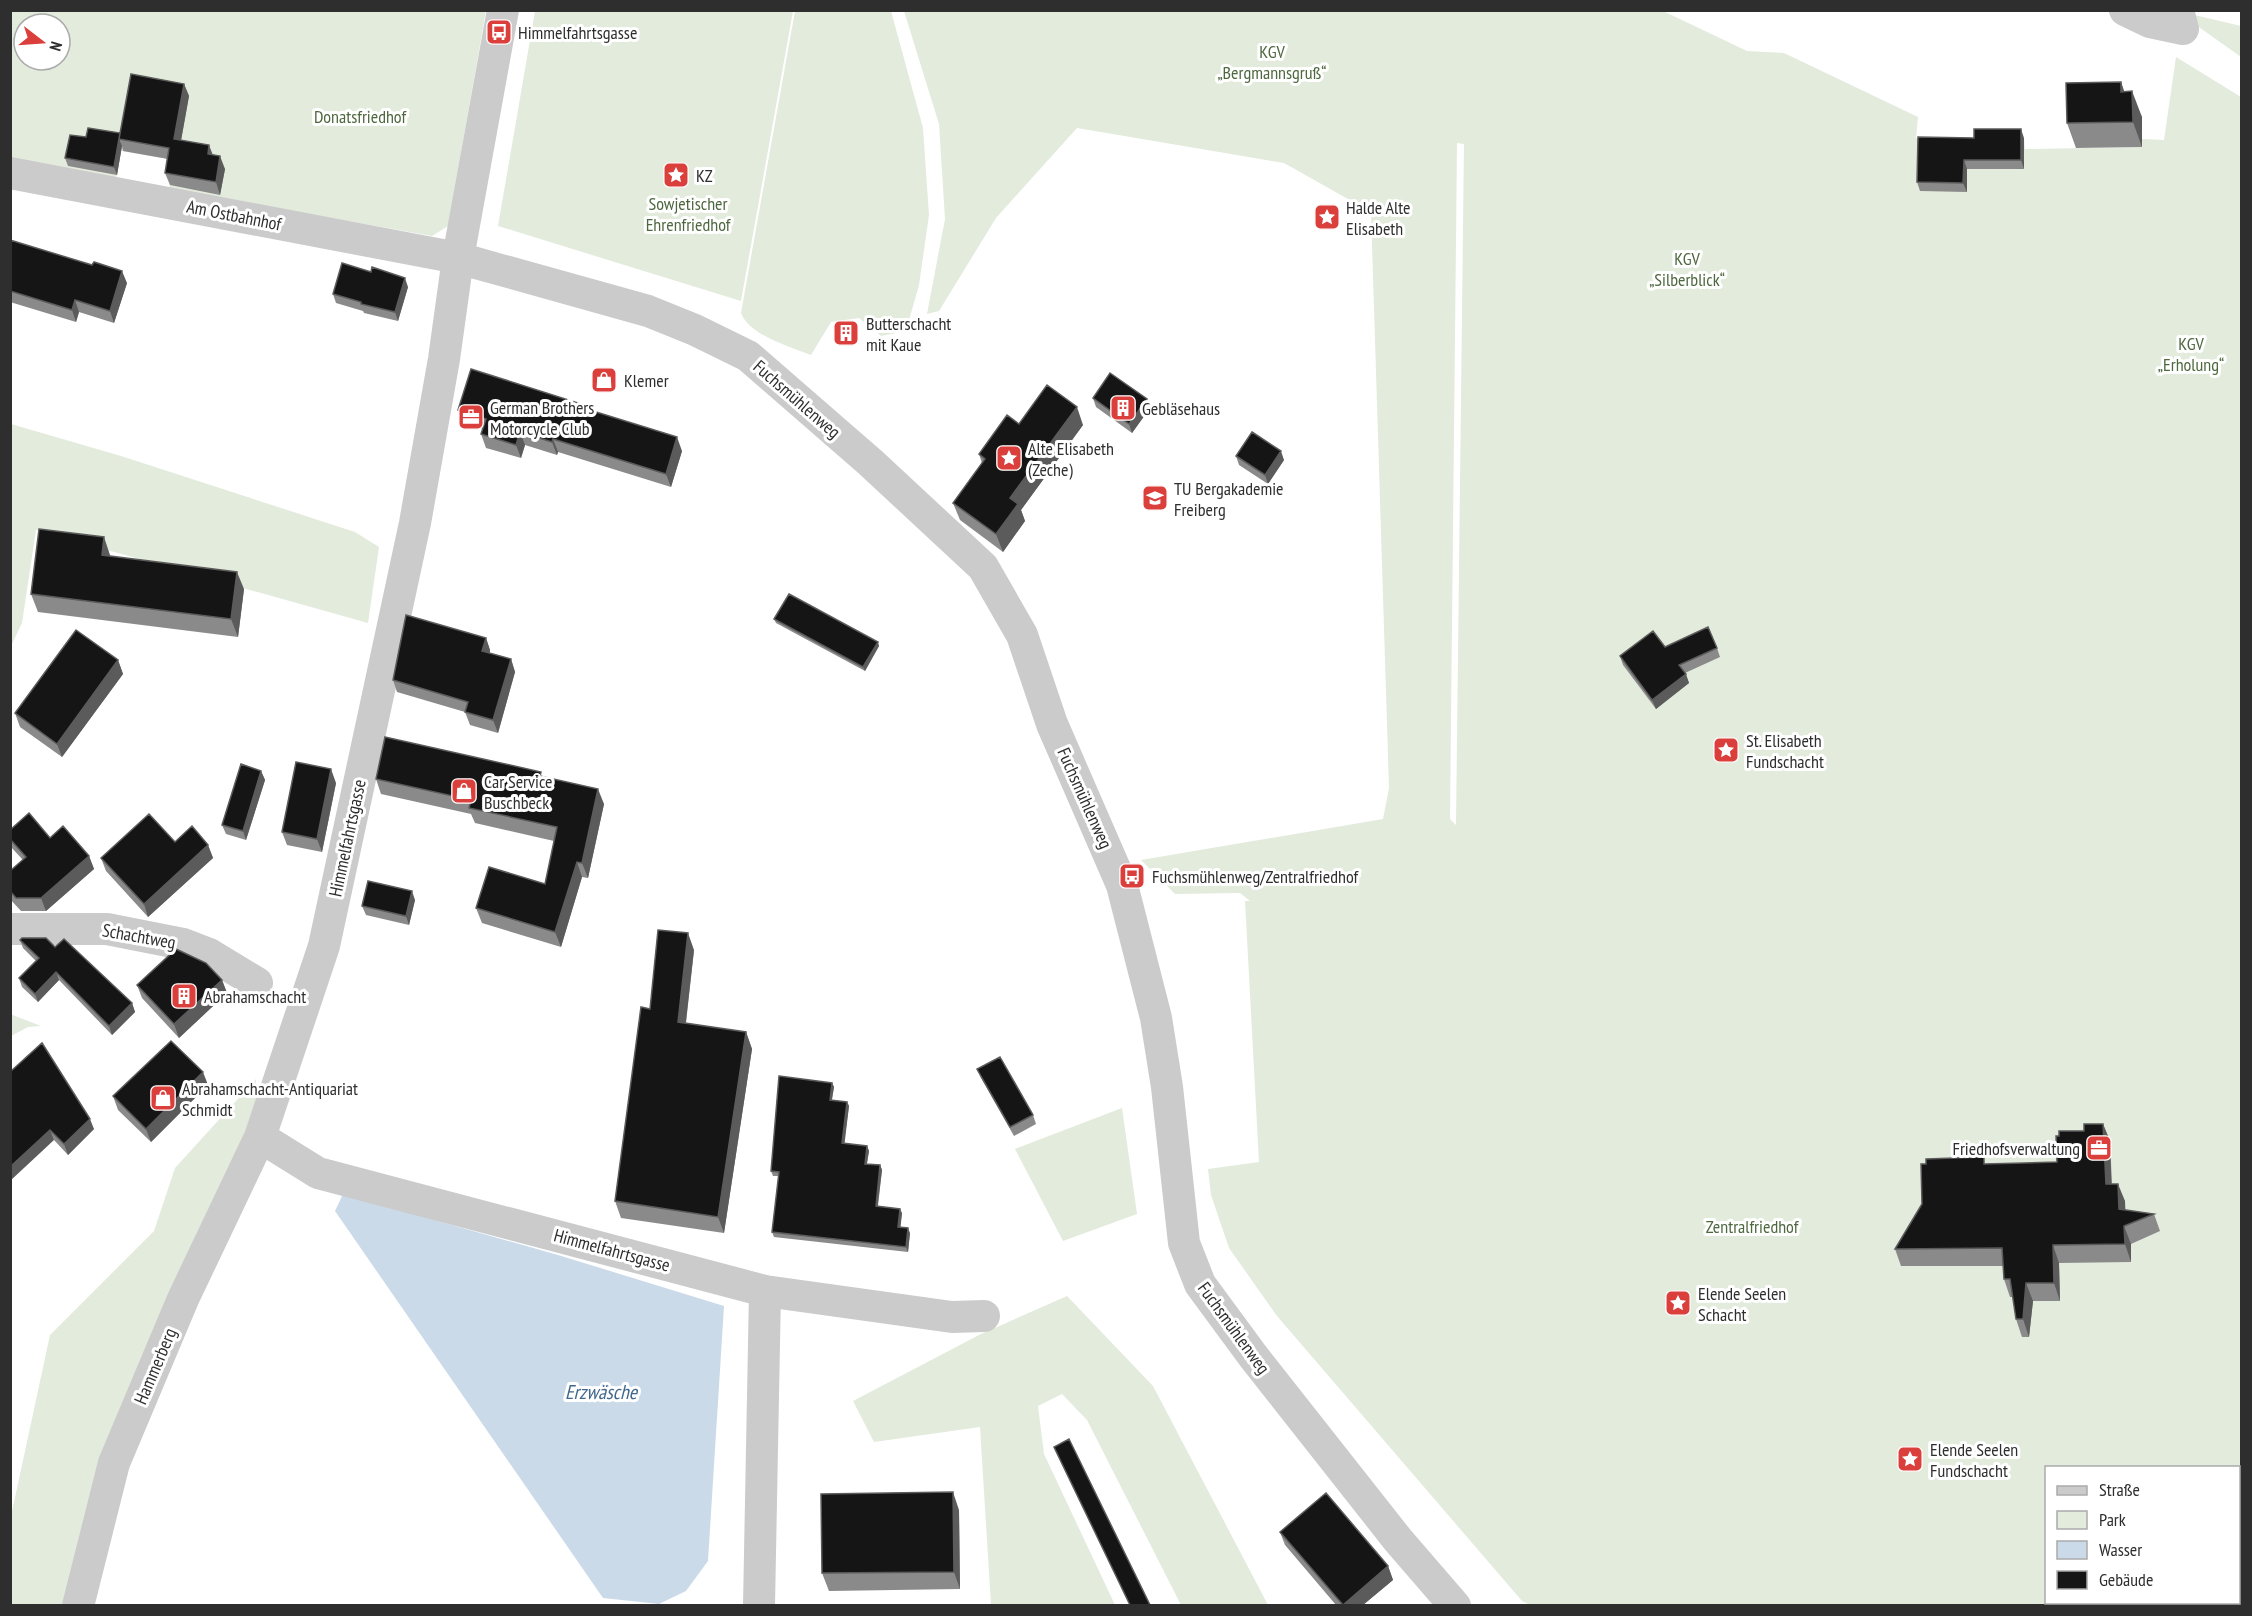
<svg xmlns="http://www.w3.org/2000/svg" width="2252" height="1616" font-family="'PT Sans Narrow',sans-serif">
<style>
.green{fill:#e3ebdd;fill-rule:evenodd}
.water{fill:#cadae9}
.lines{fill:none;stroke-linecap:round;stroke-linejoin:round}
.minor{stroke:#cbcbcb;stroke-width:32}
.wall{fill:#8a8a8a}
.shaded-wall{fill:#5b5b5b}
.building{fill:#151515;stroke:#5b5b5b;stroke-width:1.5}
.labels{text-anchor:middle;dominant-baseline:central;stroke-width:6;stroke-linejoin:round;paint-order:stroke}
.poi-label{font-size:18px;fill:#2e2e2e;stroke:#fff;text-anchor:start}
.park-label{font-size:18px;fill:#4e673e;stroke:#fff}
.street-label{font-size:18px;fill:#2e2e2e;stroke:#fff}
.water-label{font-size:20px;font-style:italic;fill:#41688b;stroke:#fff}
</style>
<rect width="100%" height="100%" fill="#fff"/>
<!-- green -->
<path class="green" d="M 10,11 L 486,11 L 448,226 L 432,236 L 169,189 L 174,160 L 121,151 L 116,179 L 11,160 ZM 24,24 L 60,24 L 60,60 L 24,60 Z
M 535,11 L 793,11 L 741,301 L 498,226 Z
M 795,11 L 891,11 L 923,128 L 929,215 L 919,285 L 906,331 L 881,336 L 859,318 L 831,322 L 811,355 C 790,347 749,335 741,313 Z
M 904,11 L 1663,11 L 1747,51 L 1784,53 L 1918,117 L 1916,138 L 2024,138 L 2025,149 L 2142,147 L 2142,139 L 2164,140 L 2176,57 L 2241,97 L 2241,1605 L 1530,1605 L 1522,1601 L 1277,1316 L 1229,1248 L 1211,1195 L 1208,1169 L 1259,1162 L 1245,901 L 1250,901 L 1240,893 L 1175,894 L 1141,860 L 1383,819 L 1389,788 L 1371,212 L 1284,163 L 1077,128 L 996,218 L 939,311 L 927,314 L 945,219 L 939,124 ZM 1457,143 L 1464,144 L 1456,825 L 1450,819 ZM 2046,1468 L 2238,1468 L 2238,1602 L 2046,1602 Z
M 2182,12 L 2241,26 L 2241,57 L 2189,20 Z
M 11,424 L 121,456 L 355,532 L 379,547 L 368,623 L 36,530 L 22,623 L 11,646 Z
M 10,1014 L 41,1026 L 28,1027 L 11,1036 Z
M 256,1079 L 256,1106 L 183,1299 L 78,1605 L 11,1606 L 11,1516 L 50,1335 L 154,1231 L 175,1168 Z
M 1122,1108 L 1137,1214 L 1063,1241 L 1015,1149 Z
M 1067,1296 L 1153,1386 L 1268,1605 L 1181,1605 L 1087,1420 L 1062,1394 L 1038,1406 L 1044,1454 L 1115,1605 L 991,1605 L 980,1427 L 874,1442 L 853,1401 L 979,1335 Z"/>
<!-- water -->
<path class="water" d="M 343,1194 L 558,1255 L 724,1306 L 708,1561 L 686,1591 L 659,1604 L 603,1598 L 335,1211 Z"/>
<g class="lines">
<!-- minor -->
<path class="minor" d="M 2125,10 L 2150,22 L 2183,29 L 2178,10
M 10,173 L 458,258 L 648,311 L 695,330 L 748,356 L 870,462 L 983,567 L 1022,635 L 1052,724 L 1122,885 L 1156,1018 L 1167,1087 L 1184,1243 L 1200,1284 L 1253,1356 L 1398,1540 L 1455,1606
M 10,929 L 107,929 L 183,944 L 209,954 L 257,983
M 260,1137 L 318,1173 L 765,1291 L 952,1317 L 984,1316
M 78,1606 L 114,1463 L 183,1299 L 260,1137 L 324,946 L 415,523 L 444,359 L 458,258 L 503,10
M 759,1606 L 765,1291"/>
</g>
<!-- wall -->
<path class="wall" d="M 2121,82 L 2124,92 L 2142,117 L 2142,147 L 2076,148 L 2067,123 Z
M 184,84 L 189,96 L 181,140 L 213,155 L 225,169 L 220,195 L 170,185 L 165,173 L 168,159 L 123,151 L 122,146 L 117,175 L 68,166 L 65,158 L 86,137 L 120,133 Z
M 1974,138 L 2024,138 L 2024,169 L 1967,169 L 1967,192 L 1920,191 L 1917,182 Z
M 10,240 L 127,283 L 114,323 L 79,312 L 76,322 L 10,302 Z
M 408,287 L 398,321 L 364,313 L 363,311 L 336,303 L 333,294 Z
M 1093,398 L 1150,408 L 1132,433 L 1096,407 Z
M 581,404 L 582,407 L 682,451 L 671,487 L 558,452 L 557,455 L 525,445 L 521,458 L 486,448 L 481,434 L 483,429 L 463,423 L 458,410 Z
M 1019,424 L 1083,425 L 1021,510 L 1025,521 L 1003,552 L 960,520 L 953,503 L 982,463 L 979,454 Z
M 1236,456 L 1284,460 L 1268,484 L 1239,465 Z
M 110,555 L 110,556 L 244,589 L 238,637 L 38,612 L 31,594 Z
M 774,619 L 879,646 L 865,671 L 776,623 Z
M 486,638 L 490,650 L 490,653 L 511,659 L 515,672 L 498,733 L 470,725 L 465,712 L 397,692 L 393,680 Z
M 1665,647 L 1717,648 L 1720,657 L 1685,673 L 1689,683 L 1656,709 L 1623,665 L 1620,656 Z
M 118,660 L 123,674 L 62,757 L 20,727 L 15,713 Z
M 261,771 L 265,780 L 246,840 L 226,834 L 222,825 Z
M 543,777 L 604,804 L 588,878 L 582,877 L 561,947 L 482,923 L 476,908 L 545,884 L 554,841 L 475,823 L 471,814 L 381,794 L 376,779 Z
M 336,783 L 322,852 L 287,845 L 282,832 Z
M 10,830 L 50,838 L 89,856 L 94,869 L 46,911 L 21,911 L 10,899 L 10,871 L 23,860 L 11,847 Z
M 175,842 L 208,845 L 213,858 L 148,917 L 106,871 L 101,858 Z
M 415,900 L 409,925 L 366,915 L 362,906 Z
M 20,940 L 55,947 L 132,1003 L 135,1012 L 112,1035 L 59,980 L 38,1002 L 22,987 L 19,978 L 36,961 L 23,948 Z
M 694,950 L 686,1023 L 746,1032 L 752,1049 L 724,1233 L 621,1218 L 615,1201 L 650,1009 Z
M 222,980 L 227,993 L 179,1038 L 142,998 L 137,985 Z
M 977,1069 L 1033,1115 L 1036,1124 L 1014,1136 L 981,1078 Z
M 10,1072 L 94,1129 L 68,1155 L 54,1140 Z
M 832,1083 L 834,1087 L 832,1100 L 847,1102 L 849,1106 L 844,1143 L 867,1146 L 869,1151 L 867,1164 L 880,1165 L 882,1170 L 878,1206 L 902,1213 L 900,1227 L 910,1233 L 908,1252 L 774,1237 L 772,1232 L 779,1176 L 773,1176 L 771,1171 Z
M 208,1085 L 151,1142 L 118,1110 L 113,1096 Z
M 2103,1124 L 2110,1141 L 2112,1184 L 2125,1201 L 2125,1210 L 2154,1214 L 2160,1231 L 2131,1244 L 2131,1262 L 2059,1263 L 2060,1301 L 2033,1301 L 2029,1337 L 2022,1337 L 2016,1319 L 2013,1297 L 2010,1297 L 2004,1279 L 2003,1266 L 1901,1266 L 1895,1249 L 1986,1164 L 2057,1162 L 2059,1136 L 2084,1131 Z
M 959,1510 L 960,1589 L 829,1591 L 822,1573 Z
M 1280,1532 L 1388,1566 L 1393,1580 L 1363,1605 L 1336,1605 L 1285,1545 Z"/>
<!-- shaded-wall -->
<path class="shaded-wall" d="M 2121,82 L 2130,108 L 2121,92 Z
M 184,84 L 189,96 L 179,152 L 174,139 Z
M 2132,91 L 2142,117 L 2142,147 L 2133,122 Z
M 2021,129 L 2024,138 L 2024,169 L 2021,160 Z
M 119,139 L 122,146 L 117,175 L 114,167 Z
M 209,145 L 214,158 L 208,154 Z
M 220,156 L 225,169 L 220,195 L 216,182 Z
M 1964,160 L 1967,169 L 1967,192 L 1963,183 Z
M 122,271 L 127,283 L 114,323 L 110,311 Z
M 405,278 L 408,287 L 398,321 L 395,312 Z
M 75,300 L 79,312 L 76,322 L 72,310 Z
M 1147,399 L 1150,408 L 1132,433 L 1129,424 Z
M 1077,407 L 1083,425 L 1021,510 L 1025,521 L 1003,552 L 996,534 L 1010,498 Z
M 520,432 L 525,445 L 521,458 L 516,445 Z
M 677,437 L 682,451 L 671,487 L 666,474 Z
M 553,439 L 558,452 L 557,455 L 552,442 Z
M 1281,451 L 1284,460 L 1268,484 L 1265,475 Z
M 104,537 L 110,555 L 108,573 L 102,555 Z
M 237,572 L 244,589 L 238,637 L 231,619 Z
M 486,638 L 490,650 L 487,663 L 482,651 Z
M 878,642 L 879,646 L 865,671 L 863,667 Z
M 511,659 L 515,672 L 498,733 L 493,720 Z
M 118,660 L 123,674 L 62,757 L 57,744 Z
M 1686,674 L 1689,683 L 1656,709 L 1652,700 Z
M 331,769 L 336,783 L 322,852 L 317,839 Z
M 261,771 L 265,780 L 246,840 L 243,831 Z
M 598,789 L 604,804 L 588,878 L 582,863 Z
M 208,845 L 213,858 L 148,917 L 144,904 Z
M 89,856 L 94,869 L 46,911 L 41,898 Z
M 577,862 L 582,877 L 561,947 L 555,932 Z
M 412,891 L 415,900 L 409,925 L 406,916 Z
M 688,933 L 694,950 L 684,1038 L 678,1022 Z
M 56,972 L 59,980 L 38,1002 L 35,994 Z
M 222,980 L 227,993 L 179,1038 L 174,1024 Z
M 132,1003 L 135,1012 L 112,1035 L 109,1026 Z
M 746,1032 L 752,1049 L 724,1233 L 718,1217 Z
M 203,1072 L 208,1085 L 151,1142 L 146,1129 Z
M 832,1083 L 834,1087 L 831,1104 L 830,1100 Z
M 847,1102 L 849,1106 L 844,1148 L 842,1143 Z
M 90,1119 L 94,1129 L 68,1155 L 64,1144 Z
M 2103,1124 L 2110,1141 L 2112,1202 L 2106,1184 Z
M 50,1130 L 54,1140 L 10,1181 L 10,1167 Z
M 867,1146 L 869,1151 L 866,1168 L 865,1164 Z
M 880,1165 L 882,1170 L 877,1210 L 876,1206 Z
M 2118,1184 L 2125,1201 L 2126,1226 L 2119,1209 Z
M 900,1209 L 902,1213 L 900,1232 L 898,1227 Z
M 2124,1226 L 2131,1244 L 2131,1262 L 2125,1244 Z
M 908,1228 L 910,1233 L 908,1252 L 906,1247 Z
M 2053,1245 L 2059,1263 L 2060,1301 L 2054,1283 Z
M 2026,1283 L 2033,1301 L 2029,1337 L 2023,1319 Z
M 953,1492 L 959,1510 L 960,1589 L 954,1572 Z
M 1388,1566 L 1393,1580 L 1363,1605 L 1343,1605 Z"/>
<!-- building -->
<path class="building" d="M 131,74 L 184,84 L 174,139 L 209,145 L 208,154 L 220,156 L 216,182 L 165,173 L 169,148 L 119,139 Z
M 2121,82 L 2121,92 L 2132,91 L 2133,122 L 2067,123 L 2066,83 Z
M 88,128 L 120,133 L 114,167 L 65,158 L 70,135 L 86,137 Z
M 1974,129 L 2021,129 L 2021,160 L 1964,160 L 1963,183 L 1917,182 L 1918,137 L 1974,138 Z
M 10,240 L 92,265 L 94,262 L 122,271 L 110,311 L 75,300 L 72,310 L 10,291 Z
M 342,263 L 371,272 L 372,267 L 405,278 L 395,312 L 361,304 L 361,302 L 333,294 Z
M 471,369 L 581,404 L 580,407 L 677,437 L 666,474 L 553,439 L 552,442 L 520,432 L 516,445 L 481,434 L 486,419 L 458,410 Z
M 1110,373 L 1147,399 L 1129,424 L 1093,398 Z
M 1047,385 L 1077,407 L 1010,498 L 1018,504 L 996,534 L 953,503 L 985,459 L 979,454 L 1007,415 L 1019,424 Z
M 1252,432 L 1281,451 L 1265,475 L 1236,456 Z
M 39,529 L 104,537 L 102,555 L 237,572 L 231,619 L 31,594 Z
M 789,594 L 878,642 L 863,667 L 774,619 Z
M 406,615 L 486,638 L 482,651 L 511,659 L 493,720 L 465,712 L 468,702 L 393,680 Z
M 1708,627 L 1717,648 L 1679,665 L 1686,674 L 1652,700 L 1620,656 L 1653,631 L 1665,647 Z
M 76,630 L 118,660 L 57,744 L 15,713 Z
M 385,737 L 541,772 L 540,776 L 598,789 L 582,863 L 577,862 L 555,932 L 476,908 L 489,867 L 545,884 L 557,827 L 469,808 L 471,800 L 376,779 Z
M 296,762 L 331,769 L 317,839 L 282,832 Z
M 241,764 L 261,771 L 243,831 L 222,825 Z
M 29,813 L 50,838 L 63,826 L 89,856 L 41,898 L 16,898 L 10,891 L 10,871 L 26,857 L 10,839 L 10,830 Z
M 149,814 L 175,842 L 192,826 L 208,845 L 144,904 L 101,858 Z
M 368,881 L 412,891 L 406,916 L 362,906 Z
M 658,930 L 688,933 L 678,1022 L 746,1032 L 718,1217 L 615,1201 L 641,1007 L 650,1009 Z
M 22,938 L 46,938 L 55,947 L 64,939 L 132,1003 L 109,1026 L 56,972 L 35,994 L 19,978 L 39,958 L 20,940 Z
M 176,949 L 206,963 L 222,980 L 174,1024 L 137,985 Z
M 171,1041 L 203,1072 L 146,1129 L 113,1096 Z
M 42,1043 L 90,1119 L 64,1144 L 50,1130 L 10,1167 L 10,1072 Z
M 1000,1057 L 1033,1115 L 1010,1127 L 977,1069 Z
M 779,1076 L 832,1083 L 830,1100 L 847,1102 L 842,1143 L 867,1146 L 865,1164 L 880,1165 L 876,1206 L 900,1209 L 898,1227 L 908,1228 L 906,1247 L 772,1232 L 779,1172 L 771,1171 Z
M 2084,1124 L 2103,1124 L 2106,1184 L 2118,1184 L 2119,1209 L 2154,1214 L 2124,1226 L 2125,1244 L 2053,1245 L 2054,1283 L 2026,1283 L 2023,1319 L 2016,1319 L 2010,1279 L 2004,1279 L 2002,1248 L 1895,1249 L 1922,1204 L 1921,1164 L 1926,1164 L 1926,1159 L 1984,1157 L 1984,1164 L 2057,1162 L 2056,1136 L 2059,1136 L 2059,1131 L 2084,1131 Z
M 1069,1439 L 1150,1605 L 1130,1605 L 1054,1447 Z
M 953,1492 L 954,1572 L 822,1573 L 821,1494 Z
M 1326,1493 L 1388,1566 L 1343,1605 L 1280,1532 Z"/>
<!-- icons -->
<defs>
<g id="bus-square" transform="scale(1.35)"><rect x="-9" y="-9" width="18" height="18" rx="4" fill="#da3f3c" stroke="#fff"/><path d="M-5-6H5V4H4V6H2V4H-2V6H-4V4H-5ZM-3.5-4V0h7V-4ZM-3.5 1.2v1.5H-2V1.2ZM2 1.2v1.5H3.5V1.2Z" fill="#fff"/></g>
<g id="sight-square" transform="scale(1.35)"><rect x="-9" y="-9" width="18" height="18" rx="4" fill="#da3f3c" stroke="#fff"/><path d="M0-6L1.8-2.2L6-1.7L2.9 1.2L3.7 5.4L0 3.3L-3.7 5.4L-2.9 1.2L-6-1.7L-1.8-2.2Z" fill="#fff"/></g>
<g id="building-square" transform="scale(1.35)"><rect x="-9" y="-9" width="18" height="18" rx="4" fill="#da3f3c" stroke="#fff"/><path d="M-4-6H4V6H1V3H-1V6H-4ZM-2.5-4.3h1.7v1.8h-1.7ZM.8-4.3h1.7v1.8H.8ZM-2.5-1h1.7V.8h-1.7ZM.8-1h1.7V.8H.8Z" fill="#fff"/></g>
<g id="shop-square" transform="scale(1.35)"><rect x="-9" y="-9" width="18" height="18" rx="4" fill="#da3f3c" stroke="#fff"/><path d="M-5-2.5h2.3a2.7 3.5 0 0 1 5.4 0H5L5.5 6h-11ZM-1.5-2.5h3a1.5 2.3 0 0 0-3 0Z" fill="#fff"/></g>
<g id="office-square" transform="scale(1.35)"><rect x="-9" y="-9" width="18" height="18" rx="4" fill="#da3f3c" stroke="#fff"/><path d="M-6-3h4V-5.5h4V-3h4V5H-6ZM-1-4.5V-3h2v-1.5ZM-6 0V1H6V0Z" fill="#fff"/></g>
<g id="university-square" transform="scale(1.35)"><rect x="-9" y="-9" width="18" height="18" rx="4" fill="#da3f3c" stroke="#fff"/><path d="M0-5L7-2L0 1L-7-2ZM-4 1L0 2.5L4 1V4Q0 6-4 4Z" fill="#fff"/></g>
</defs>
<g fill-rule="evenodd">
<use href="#bus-square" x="499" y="32"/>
<use href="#sight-square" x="676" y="175"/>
<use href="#sight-square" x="1327" y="217"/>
<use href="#building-square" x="846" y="333"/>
<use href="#shop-square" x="604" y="380"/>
<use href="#building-square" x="1123" y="408"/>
<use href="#office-square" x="471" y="417"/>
<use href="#sight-square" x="1009" y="458"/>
<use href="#university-square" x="1155" y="498"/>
<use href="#sight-square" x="1726" y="750"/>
<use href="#shop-square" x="464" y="791"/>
<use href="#bus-square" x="1132" y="876"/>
<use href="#building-square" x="184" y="996"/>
<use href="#shop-square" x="163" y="1098"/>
<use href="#office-square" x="2099" y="1148"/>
<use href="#sight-square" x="1678" y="1303"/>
<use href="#sight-square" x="1910" y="1459"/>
</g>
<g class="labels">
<!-- poi labels -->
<g class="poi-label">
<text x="518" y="32">Himmelfahrtsgasse</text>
<text x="696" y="175">KZ</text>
<text x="1346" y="207">Halde Alte<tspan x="1346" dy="21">Elisabeth</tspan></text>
<text x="866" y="323">Butterschacht<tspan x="866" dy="21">mit Kaue</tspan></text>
<text x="624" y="380">Klemer</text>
<text x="490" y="407">German Brothers<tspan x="490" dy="21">Motorcycle Club</tspan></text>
<text x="1142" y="408">Gebläsehaus</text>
<text x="1028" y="448">Alte Elisabeth<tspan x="1028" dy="21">(Zeche)</tspan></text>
<text x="1174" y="488">TU Bergakademie<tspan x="1174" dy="21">Freiberg</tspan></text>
<text x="1746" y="740">St. Elisabeth<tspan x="1746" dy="21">Fundschacht</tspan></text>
<text x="484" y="781">Car Service<tspan x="484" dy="21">Buschbeck</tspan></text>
<text x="1152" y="876">Fuchsmühlenweg/Zentralfriedhof</text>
<text x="204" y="996">Abrahamschacht</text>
<text x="182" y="1088">Abrahamschacht-Antiquariat<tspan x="182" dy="21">Schmidt</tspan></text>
<text x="2080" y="1148" text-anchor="end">Friedhofsverwaltung</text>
<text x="1698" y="1293">Elende Seelen<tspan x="1698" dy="21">Schacht</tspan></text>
<text x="1930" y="1449">Elende Seelen<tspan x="1930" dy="21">Fundschacht</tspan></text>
</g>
<!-- park labels -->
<g class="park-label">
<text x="1272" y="51">KGV<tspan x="1272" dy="21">„Bergmannsgruß“</tspan></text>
<text x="360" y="116">Donatsfriedhof</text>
<text x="688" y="203">Sowjetischer<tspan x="688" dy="21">Ehrenfriedhof</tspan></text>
<text x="1687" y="258">KGV<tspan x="1687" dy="21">„Silberblick“</tspan></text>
<text x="2191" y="343">KGV<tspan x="2191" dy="21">„Erholung“</tspan></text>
<text x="1752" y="1226">Zentralfriedhof</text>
</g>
<!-- street labels -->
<g class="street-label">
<text transform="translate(234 215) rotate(11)">Am Ostbahnhof</text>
<text transform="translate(797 399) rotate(41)">Fuchsmühlenweg</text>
<text transform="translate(1085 798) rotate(66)">Fuchsmühlenweg</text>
<text transform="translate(347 838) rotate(-78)">Himmelfahrtsgasse</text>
<text transform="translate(139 936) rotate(10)">Schachtweg</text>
<text transform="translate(612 1250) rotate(15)">Himmelfahrtsgasse</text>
<text transform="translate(1234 1328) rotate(54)">Fuchsmühlenweg</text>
<text transform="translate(155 1366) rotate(-67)">Hammerberg</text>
</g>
<!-- water labels -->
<g class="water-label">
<text x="601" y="1392">Erzwäsche</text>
</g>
</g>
<!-- border -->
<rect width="2252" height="1616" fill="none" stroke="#2e2e2e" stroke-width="24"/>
<!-- legend -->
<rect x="2045" y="1466" width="195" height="138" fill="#ffffff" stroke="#ababab" stroke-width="1.5"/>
<rect x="2057" y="1486" width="30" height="9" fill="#cbcbcb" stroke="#ababab" stroke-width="1.5"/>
<text x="2099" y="1496" font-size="18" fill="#2e2e2e">Straße</text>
<rect x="2057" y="1511" width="30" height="18" fill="#e3ebdd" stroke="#ababab" stroke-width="1.5"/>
<text x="2099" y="1526" font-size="18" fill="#2e2e2e">Park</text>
<rect x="2057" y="1541" width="30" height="18" fill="#cadae9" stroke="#ababab" stroke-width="1.5"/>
<text x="2099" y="1556" font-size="18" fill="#2e2e2e">Wasser</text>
<rect x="2057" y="1571" width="30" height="18" fill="#151515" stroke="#ababab" stroke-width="1.5"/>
<text x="2099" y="1586" font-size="18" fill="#2e2e2e">Gebäude</text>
<!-- north arrow -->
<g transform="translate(42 42) rotate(107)"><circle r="28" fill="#ffffff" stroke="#ababab" stroke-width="1.5"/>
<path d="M0-4.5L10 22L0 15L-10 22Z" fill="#da3f3c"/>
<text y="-9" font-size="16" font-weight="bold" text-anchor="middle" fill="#2e2e2e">N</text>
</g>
</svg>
